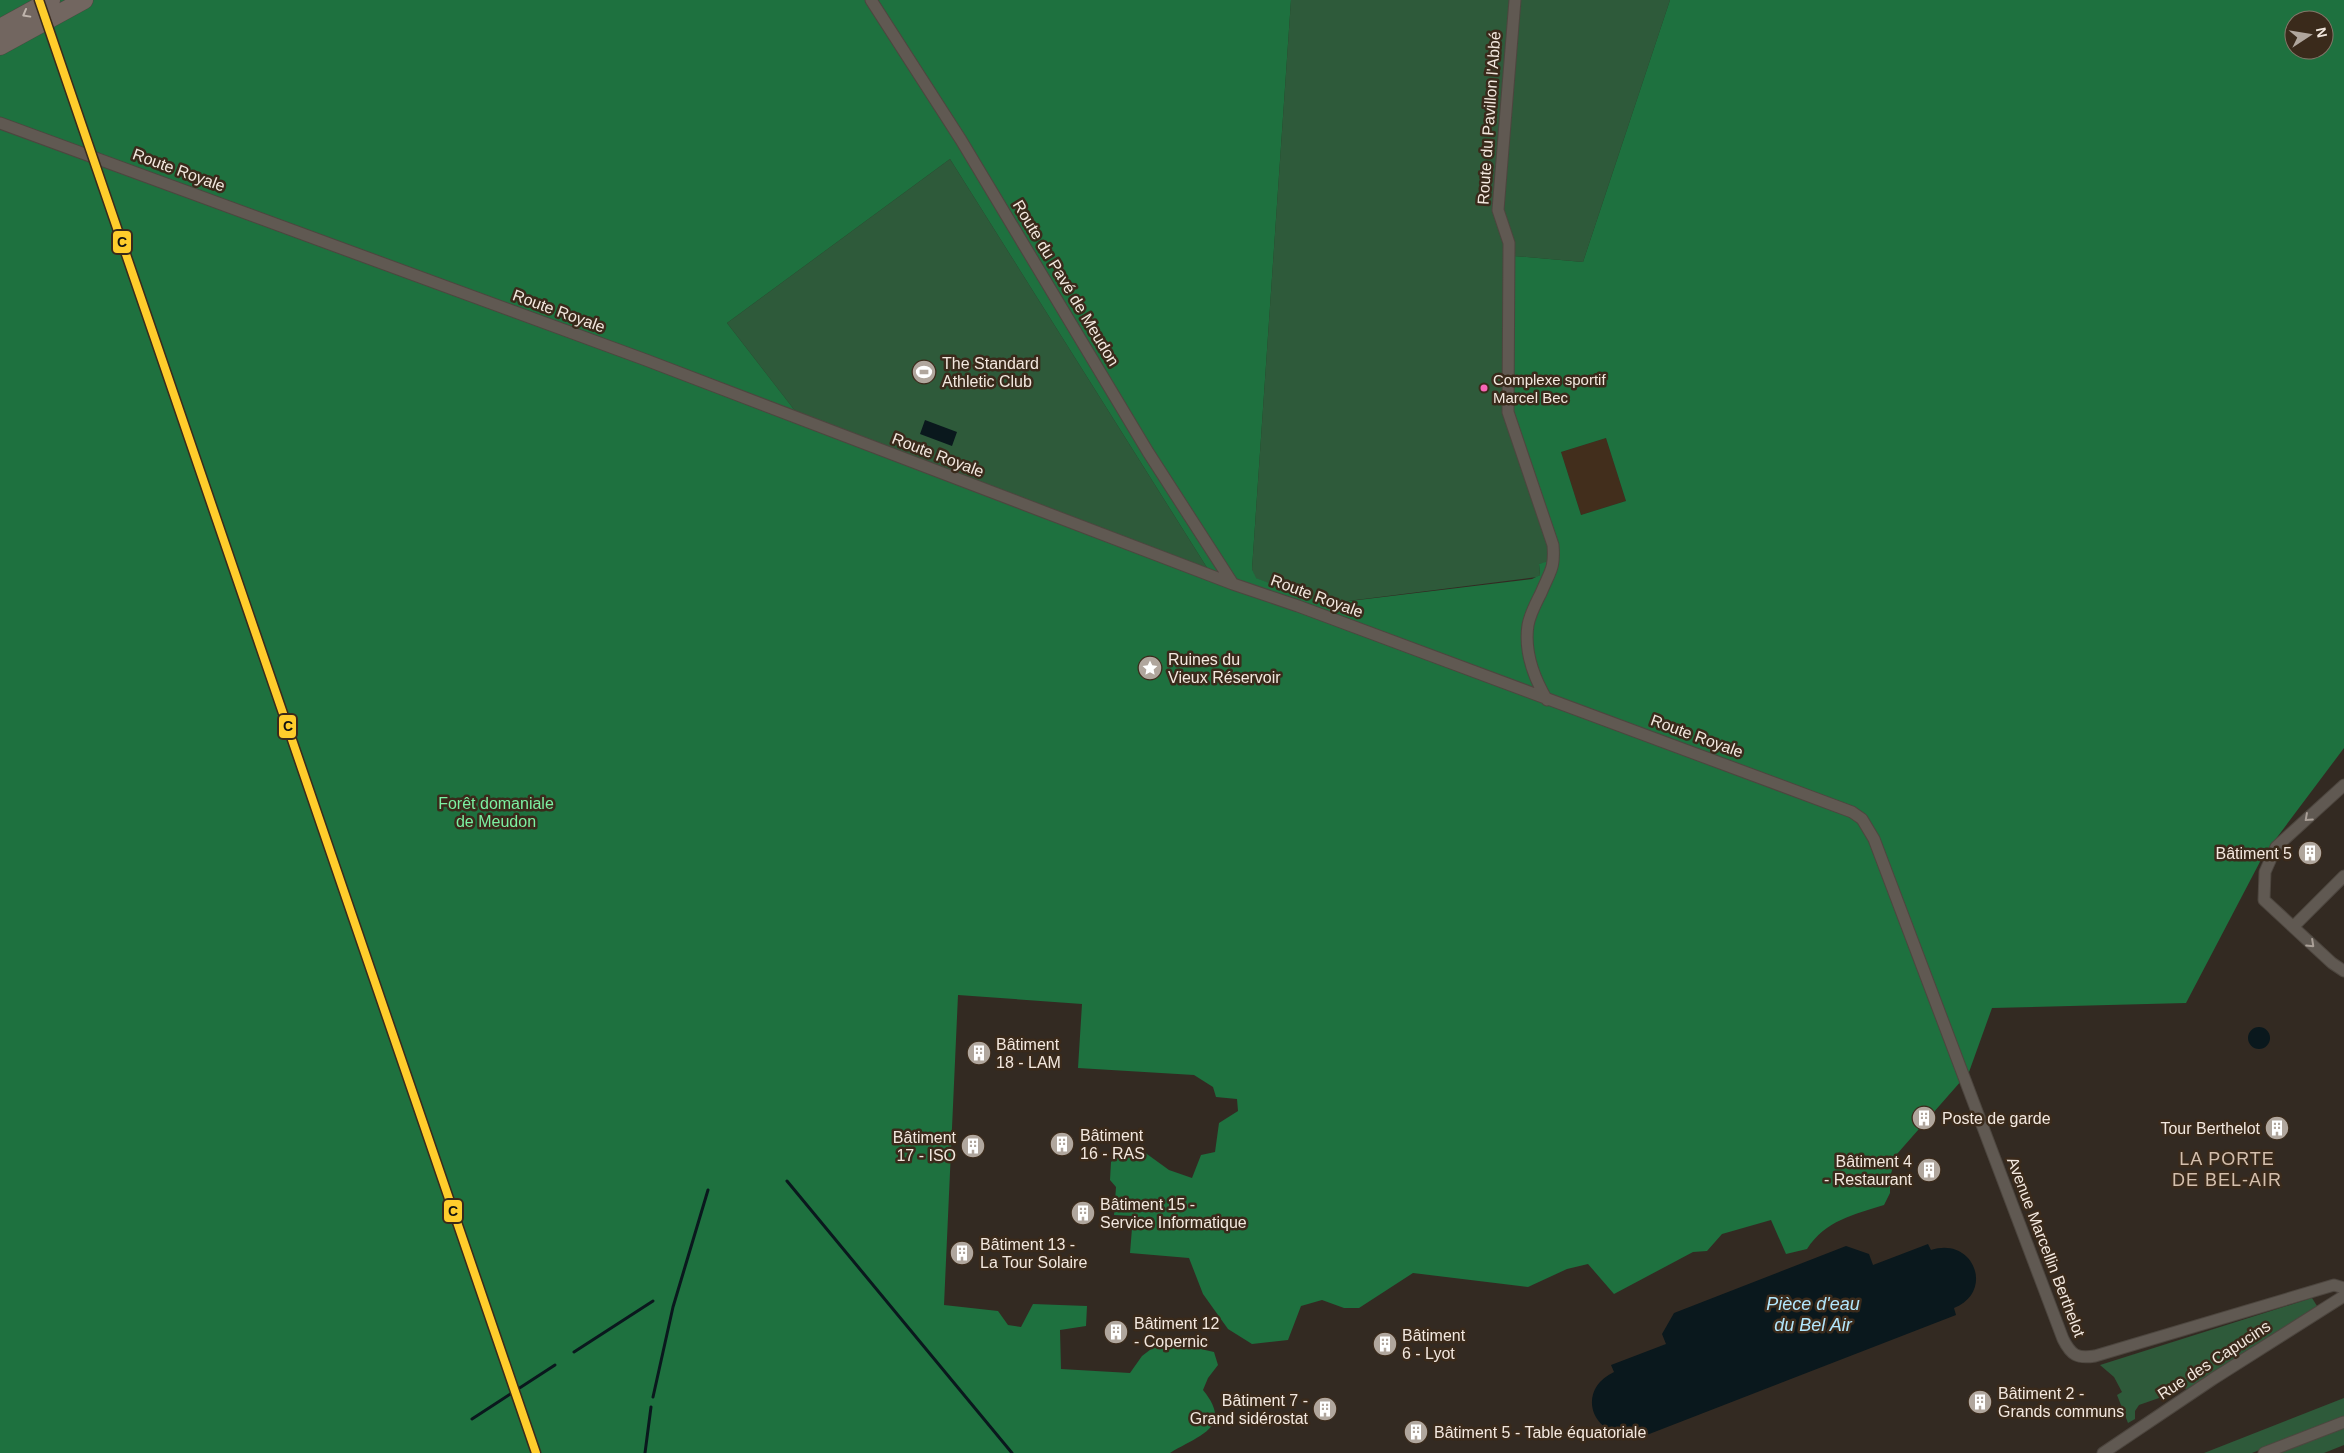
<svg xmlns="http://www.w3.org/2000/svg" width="2344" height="1453" font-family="Helvetica,sans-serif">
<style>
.built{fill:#422e1c}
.green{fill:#2e5a3a}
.forest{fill:#1e713f;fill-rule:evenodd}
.water{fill:#0a181d}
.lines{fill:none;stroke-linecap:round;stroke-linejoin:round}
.stream{stroke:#0a181d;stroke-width:3}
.minor-casing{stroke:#4d463f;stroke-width:13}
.trunk-casing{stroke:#4d463f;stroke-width:19}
.minor{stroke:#605952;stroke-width:11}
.trunk{stroke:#726660;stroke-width:18}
.rail-1-casing{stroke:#3a2a1b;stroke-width:11}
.rail-1{stroke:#ffcd2c;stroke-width:8}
.oneway{stroke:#bfb4ac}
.oneway2{stroke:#aaa098}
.bus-dot{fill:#fa66b7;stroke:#3a2a1b;stroke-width:2}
.labels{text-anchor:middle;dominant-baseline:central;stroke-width:5;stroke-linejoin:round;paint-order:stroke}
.bus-label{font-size:15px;fill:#f3e8df;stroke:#3a2a1b;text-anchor:start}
.street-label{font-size:16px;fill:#f3e8df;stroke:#3a2a1b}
.poi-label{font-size:16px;fill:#f3e8df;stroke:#3a2a1b;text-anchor:start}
.park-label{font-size:16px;fill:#7cf1a2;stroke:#3a2a1b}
.neighbourhood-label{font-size:18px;letter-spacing:1px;fill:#d4bfad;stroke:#3a2a1b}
.water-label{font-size:18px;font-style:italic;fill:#b3e7fd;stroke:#3a2a1b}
.line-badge{stroke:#3a2a1b;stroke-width:2}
.pale-badge-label{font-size:14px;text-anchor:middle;font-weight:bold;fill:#111}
</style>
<rect width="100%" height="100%" fill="#332a22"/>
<!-- built -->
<path class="built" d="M 1606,438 L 1626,501 L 1581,515 L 1561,452 Z"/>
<!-- green -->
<path class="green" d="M 1291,0 L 1670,0 L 1583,262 L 1514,256 L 1539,513 L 1550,556 L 1547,563 L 1539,564 L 1540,575 L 1537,577 L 1324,604 L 1255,578 L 1252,569 Z
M 950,159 L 1211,574 L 803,421 L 727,323 Z
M 2312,1298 L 2317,1306 L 2187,1389 L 2180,1387 L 2159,1398 L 2139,1405 L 2135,1411 L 2135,1419 L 2128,1423 L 2117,1395 L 2122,1392 L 2114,1377 L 2100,1365 Z
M 2344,1398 L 2344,1417 L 2252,1453 L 2204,1453 Z
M 2344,1427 L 2344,1445 L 2324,1453 L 2277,1453 Z"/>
<!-- forest -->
<path class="forest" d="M 0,0 L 1291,0 L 1252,569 L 1256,578 L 1325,604 L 1532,579 L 1540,575 L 1539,564 L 1549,561 L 1550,556 L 1514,413 L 1514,256 L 1583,262 L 1670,0 L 2344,0 L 2344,748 L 2263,856 L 2186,1003 L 1992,1008 L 1969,1072 L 1897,1154 L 1890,1177 L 1890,1193 L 1884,1205 C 1853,1215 1826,1220 1807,1249 L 1786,1254 L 1771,1220 L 1722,1234 L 1707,1251 L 1693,1252 L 1614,1294 L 1588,1264 L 1567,1269 L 1528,1287 L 1413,1273 L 1359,1308 L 1344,1308 L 1322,1300 L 1301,1306 L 1288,1340 L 1252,1344 L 1228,1329 L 1203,1294 L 1189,1258 L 1130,1253 L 1133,1216 L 1114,1215 L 1116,1187 L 1110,1180 L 1111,1162 L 1121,1154 L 1140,1149 L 1169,1170 L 1192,1178 L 1201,1155 L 1215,1152 L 1219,1123 L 1238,1111 L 1237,1099 L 1216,1097 L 1213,1087 L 1194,1075 L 1078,1068 L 1082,1004 L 958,995 L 944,1305 L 998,1311 L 1008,1325 L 1021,1327 L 1033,1304 L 1087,1306 L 1086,1326 L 1060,1330 L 1061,1369 L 1130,1373 L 1142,1356 L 1159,1343 L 1183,1345 L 1214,1352 L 1218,1365 L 1208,1378 L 1203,1390 C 1234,1428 1199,1435 1170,1453 L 0,1453 ZM 2294,20 L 2324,20 L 2324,50 L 2294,50 ZM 950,159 L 1211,574 L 803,421 L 727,323 ZM 1606,438 L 1626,501 L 1581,515 L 1561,452 Z"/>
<!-- water -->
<path class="water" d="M 925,420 L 957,432 L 952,446 L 920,434 Z
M2248 1038a11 11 0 1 1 22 0a11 11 0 1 1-22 0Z
M 1928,1244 L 1931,1250 C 1974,1236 1995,1292 1954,1308 L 1956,1315 L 1639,1438 L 1637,1431 C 1594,1443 1573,1391 1614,1372 L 1611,1365 L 1666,1344 L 1662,1334 L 1674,1313 L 1846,1246 L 1869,1254 L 1873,1265 Z"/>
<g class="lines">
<!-- stream -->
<path class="stream" d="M 787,1181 L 1012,1453
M 574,1352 L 653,1301
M 653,1397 L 673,1307 L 708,1190
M 472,1419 L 555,1365
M 645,1453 L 651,1407"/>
<!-- minor casing -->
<g class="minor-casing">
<path id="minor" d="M 871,0 L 961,140 L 1148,452 L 1233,584
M 1515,0 L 1498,210 L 1509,243 L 1508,412 L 1553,545 C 1555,569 1550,571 1541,593 C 1536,603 1530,614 1528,625 C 1524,651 1534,678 1547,700
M 0,123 L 646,360 L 1233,584 L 1298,606 L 1852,812 L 1862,819 L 1874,839 L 2063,1339 C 2071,1355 2077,1359 2095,1356 L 2334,1285 L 2344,1288
M 2344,785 L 2276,847 L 2265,872 L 2264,900 L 2332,963 L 2344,971
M 2293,927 L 2344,876
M 2103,1453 L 2213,1379 L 2344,1296
M 2264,1453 L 2344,1422"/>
</g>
<!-- trunk casing -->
<g class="trunk-casing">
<path id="trunk" d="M 0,28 L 51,0
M 0,46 L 84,0"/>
</g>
<!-- minor -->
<use href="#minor" class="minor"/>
<!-- trunk -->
<use href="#trunk" class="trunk"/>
<!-- rail-1 casing -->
<g class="rail-1-casing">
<path id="rail-1" d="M 39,0 L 536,1453"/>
</g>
<!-- rail-1 -->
<use href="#rail-1" class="rail-1"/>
</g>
<!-- one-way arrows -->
<defs><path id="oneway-chevron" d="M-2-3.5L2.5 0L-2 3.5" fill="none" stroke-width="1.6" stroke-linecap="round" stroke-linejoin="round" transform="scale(1.25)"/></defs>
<use class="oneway" href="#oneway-chevron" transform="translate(26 14) rotate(151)"/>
<g class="oneway2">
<use href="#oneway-chevron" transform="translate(2308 818) rotate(138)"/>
<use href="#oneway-chevron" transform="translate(2311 944) rotate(43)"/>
</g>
<!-- icons -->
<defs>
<g id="stadium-disc" transform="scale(1.25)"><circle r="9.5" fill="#b0a69d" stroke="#3a2a1b"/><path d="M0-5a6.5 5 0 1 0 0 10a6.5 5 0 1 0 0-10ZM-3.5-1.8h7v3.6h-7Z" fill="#fff"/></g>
<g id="sight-disc" transform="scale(1.25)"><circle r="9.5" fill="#b0a69d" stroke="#3a2a1b"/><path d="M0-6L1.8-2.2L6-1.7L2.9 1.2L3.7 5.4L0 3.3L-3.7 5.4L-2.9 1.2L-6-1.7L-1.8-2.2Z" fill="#fff"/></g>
<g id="building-disc" transform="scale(1.25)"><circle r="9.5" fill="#b0a69d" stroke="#3a2a1b"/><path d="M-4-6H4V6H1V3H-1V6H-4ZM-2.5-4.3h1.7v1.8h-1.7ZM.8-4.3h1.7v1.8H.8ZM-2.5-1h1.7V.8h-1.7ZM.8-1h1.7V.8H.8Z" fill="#fff"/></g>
</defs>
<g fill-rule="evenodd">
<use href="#stadium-disc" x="924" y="372"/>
<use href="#sight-disc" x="1150" y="668"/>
<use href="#building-disc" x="2310" y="853"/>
<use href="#building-disc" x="979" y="1053"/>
<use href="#building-disc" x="1924" y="1118"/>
<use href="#building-disc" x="2277" y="1128"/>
<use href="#building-disc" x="1062" y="1144"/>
<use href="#building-disc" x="973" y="1146"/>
<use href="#building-disc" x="1929" y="1170"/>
<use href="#building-disc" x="1083" y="1213"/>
<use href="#building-disc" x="962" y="1253"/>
<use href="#building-disc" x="1116" y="1332"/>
<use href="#building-disc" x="1385" y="1344"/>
<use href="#building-disc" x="1980" y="1402"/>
<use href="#building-disc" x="1325" y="1409"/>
<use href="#building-disc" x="1416" y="1432"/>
</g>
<!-- markers -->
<circle class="bus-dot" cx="1484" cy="388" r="4.5"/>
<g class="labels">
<!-- bus labels -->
<g class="bus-label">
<text x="1493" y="379">Complexe sportif<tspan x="1493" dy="18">Marcel Bec</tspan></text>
</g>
<!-- street labels -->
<g class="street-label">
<text transform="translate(1489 118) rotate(-86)">Route du Pavillon l'Abbé</text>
<text transform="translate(179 170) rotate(20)">Route Royale</text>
<text transform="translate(1066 283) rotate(59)">Route du Pavé de Meudon</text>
<text transform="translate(559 311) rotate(20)">Route Royale</text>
<text transform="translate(938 455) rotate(21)">Route Royale</text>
<text transform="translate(1317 596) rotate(20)">Route Royale</text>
<text transform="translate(1697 736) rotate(20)">Route Royale</text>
<text transform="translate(2046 1247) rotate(69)">Avenue Marcellin Berthelot</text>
<text transform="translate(2214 1360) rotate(-33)">Rue des Capucins</text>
</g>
<!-- poi labels -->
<g class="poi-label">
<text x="942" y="363">The Standard<tspan x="942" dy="18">Athletic Club</tspan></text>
<text x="1168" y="659">Ruines du<tspan x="1168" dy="18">Vieux Réservoir</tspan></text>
<text x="2292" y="853" text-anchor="end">Bâtiment 5</text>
<text x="996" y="1044">Bâtiment<tspan x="996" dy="18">18 - LAM</tspan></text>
<text x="1942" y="1118">Poste de garde</text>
<text x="2260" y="1128" text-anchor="end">Tour Berthelot</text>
<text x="1080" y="1135">Bâtiment<tspan x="1080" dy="18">16 - RAS</tspan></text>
<text x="956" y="1137" text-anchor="end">Bâtiment<tspan x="956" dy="18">17 - ISO</tspan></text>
<text x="1912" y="1161" text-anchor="end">Bâtiment 4<tspan x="1912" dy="18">- Restaurant</tspan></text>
<text x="1100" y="1204">Bâtiment 15 -<tspan x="1100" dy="18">Service Informatique</tspan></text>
<text x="980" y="1244">Bâtiment 13 -<tspan x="980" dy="18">La Tour Solaire</tspan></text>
<text x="1134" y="1323">Bâtiment 12<tspan x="1134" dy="18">- Copernic</tspan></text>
<text x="1402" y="1335">Bâtiment<tspan x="1402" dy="18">6 - Lyot</tspan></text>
<text x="1998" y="1393">Bâtiment 2 -<tspan x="1998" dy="18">Grands communs</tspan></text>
<text x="1308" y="1400" text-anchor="end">Bâtiment 7 -<tspan x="1308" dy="18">Grand sidérostat</tspan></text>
<text x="1434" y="1432">Bâtiment 5 - Table équatoriale</text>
</g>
<!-- park labels -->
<g class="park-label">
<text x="496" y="803">Forêt domaniale<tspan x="496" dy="18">de Meudon</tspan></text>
</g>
<!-- neighbourhood labels -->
<g class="neighbourhood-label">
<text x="2227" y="1159">LA PORTE<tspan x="2227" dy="21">DE BEL-AIR</tspan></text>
</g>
<!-- water labels -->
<g class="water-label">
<text x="1813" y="1304">Pièce d'eau<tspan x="1813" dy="21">du Bel Air</tspan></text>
</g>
</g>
<g class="line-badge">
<rect x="112" y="230" width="20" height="24" rx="5" fill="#ffcd2c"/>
<rect x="278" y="714" width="19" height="25" rx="5" fill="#ffcd2c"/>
<rect x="443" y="1199" width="20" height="24" rx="5" fill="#ffcd2c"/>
</g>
<g class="pale-badge-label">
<text x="122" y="247">C</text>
<text x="288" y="731">C</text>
<text x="453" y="1216">C</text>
</g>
<!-- north arrow -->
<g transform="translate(2309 35) rotate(78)"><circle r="24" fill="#3a2a1b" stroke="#847669"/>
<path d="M0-4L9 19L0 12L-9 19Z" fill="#b0a69d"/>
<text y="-8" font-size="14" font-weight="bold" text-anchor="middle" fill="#f3e8df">N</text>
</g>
</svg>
